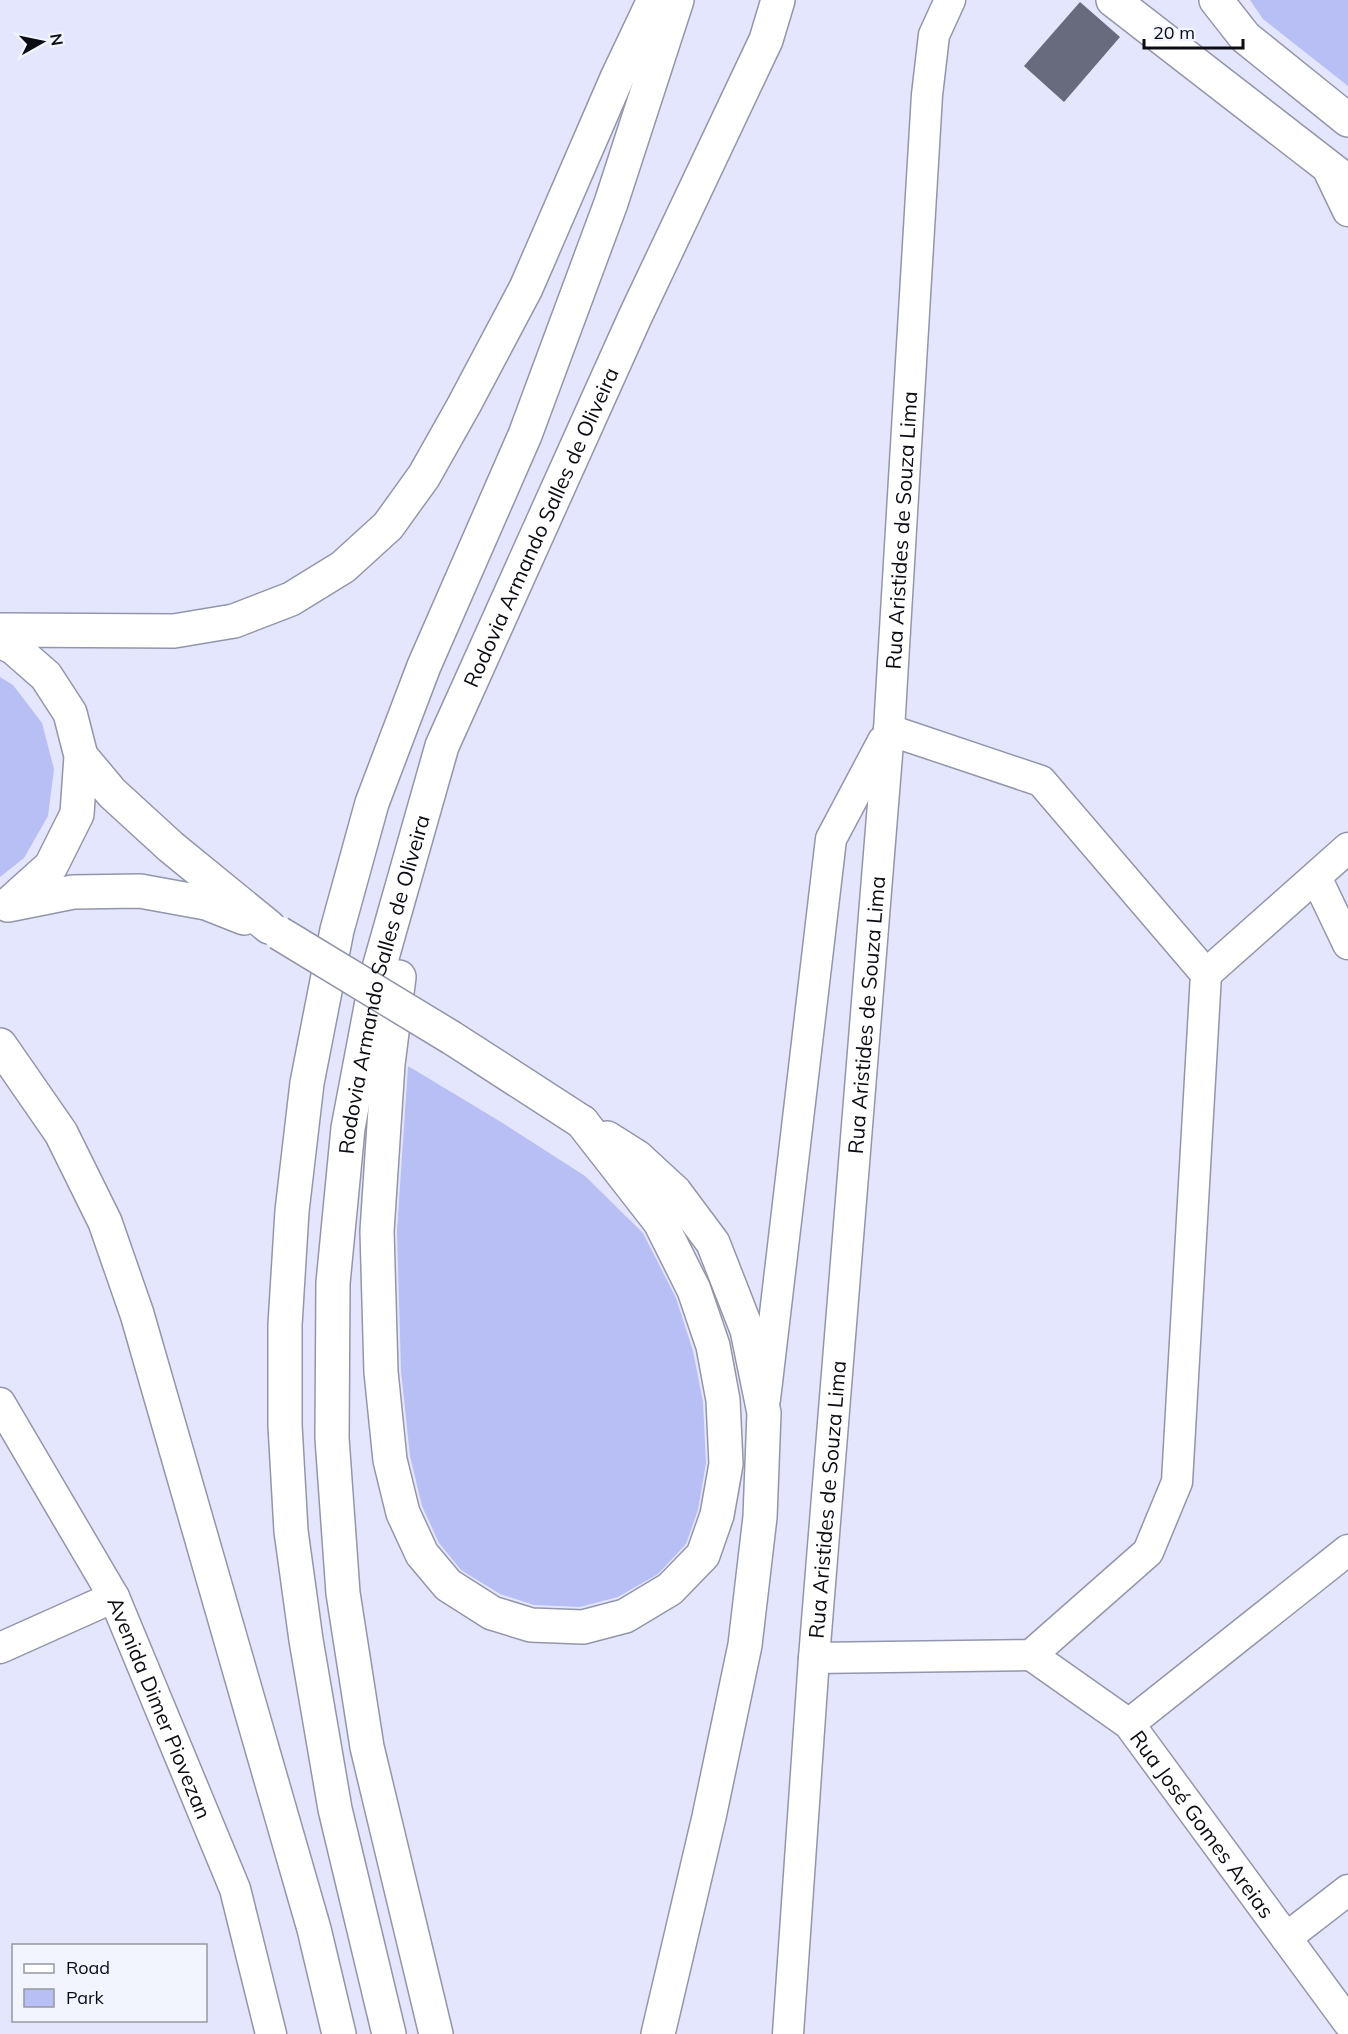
<svg xmlns="http://www.w3.org/2000/svg" width="1348" height="2034" font-family="Mulish,sans-serif">
<style>
.green{fill:#b8bff5}
.building{fill:#686b7e}
.lines{fill:none;stroke-linecap:round;stroke-linejoin:round}
.minor-casing{stroke:#9396ab;stroke-width:33}
.tertiary-casing{stroke:#9396ab;stroke-width:36}
.primary-casing{stroke:#9396ab;stroke-width:36}
.motorway-casing{stroke:#9396ab;stroke-width:36}
.minor{stroke:#fff;stroke-width:30}
.tertiary{stroke:#fff;stroke-width:33}
.primary{stroke:#fff;stroke-width:33}
.motorway{stroke:#fff;stroke-width:33}
.primary-bridge-casing{stroke:#9396ab;stroke-width:36;stroke-linecap:butt}
.primary-bridge{stroke:#fff;stroke-width:33}
.labels{text-anchor:middle;dominant-baseline:central;stroke-width:5;stroke-linejoin:round;paint-order:stroke}
.street-label{font-size:21px;fill:#0c0d14;stroke:#f3f5fe}
</style>
<rect width="100%" height="100%" fill="#e3e6fd"/>
<!-- green -->
<path class="green" d="M 1250,0 L 1348,0 L 1348,86 L 1263,19 Z
M 0,677 L 13,685 L 42,723 L 54,769 L 48,816 L 24,858 L 0,877 Z
M 408,1066 L 501,1122 L 585,1176 L 643,1233 L 676,1298 L 693,1351 L 703,1402 L 706,1463 L 698,1510 L 686,1544 L 658,1574 L 618,1597 L 580,1607 L 534,1605 L 500,1594 L 461,1570 L 439,1543 L 422,1506 L 410,1456 L 401,1371 L 397,1231 Z"/>
<!-- building -->
<path class="building" d="M 1080,2 L 1120,37 L 1064,102 L 1024,66 Z"/>
<g class="lines">
<!-- minor casing -->
<g class="minor-casing">
<g id="minor">
<path d="M 1325,163 L 1348,211"/>
<path d="M 1316,877 L 1348,944"/>
<path d="M 1206,974 L 1348,848"/>
<path d="M 765,1399 L 831,839 L 883,741"/>
<path id="s1" d="M 0,1403 L 114,1597 L 235,1889 L 271,2034"/>
<path d="M 0,1648 L 114,1597"/>
<path id="s2" d="M 1031,1655 L 1129,1724 L 1348,2022"/>
<path d="M 814,1658 L 1031,1655 L 1148,1552 L 1177,1482 L 1206,974 L 1041,781 L 889,730"/>
<path d="M 1129,1724 L 1348,1550"/>
<path d="M 1286,1938 L 1348,1890"/>
<path id="s3" d="M 788,2034 L 814,1658 L 889,730 L 927,95 L 934,35 L 950,0"/>
</g>
</g>
<!-- tertiary casing -->
<g class="tertiary-casing">
<path id="tertiary" d="M 1113,0 L 1348,182
M 1216,0 L 1245,37 L 1348,120"/>
</g>
<!-- primary casing -->
<g class="primary-casing">
<path id="primary" d="M 0,641 L 14,648 L 46,676 L 70,713 L 81,756 L 112,793 L 171,847 L 269,927
M 10,903 L 51,866 L 77,814 L 81,756
M 8,905 L 73,892 L 140,891 L 206,903 L 244,918
M 452,1038 L 582,1122"/>
</g>
<!-- motorway casing -->
<g class="motorway-casing">
<g id="motorway">
<path d="M 0,630 L 174,631 L 234,621 L 291,599 L 343,567 L 388,526 L 424,476 L 464,405 L 526,288 L 617,78 L 654,0"/>
<path d="M 399,977 L 388,1064 L 377,1231 L 381,1372 L 390,1460 L 403,1513 L 422,1554 L 448,1585 L 492,1613 L 531,1625 L 583,1627 L 625,1616 L 670,1589 L 703,1555 L 717,1515 L 726,1464 L 723,1400 L 713,1346 L 694,1290 L 660,1222 L 582,1122"/>
<path d="M 0,1045 L 61,1133 L 105,1222 L 137,1314 L 314,1929 L 339,2034"/>
<path d="M 607,1138 L 637,1157 L 675,1192 L 713,1243 L 747,1330 L 764,1413 L 760,1517 L 745,1645 L 709,1817 L 658,2034"/>
<path d="M 389,2034 L 335,1809 L 306,1640 L 291,1531 L 285,1425 L 285,1325 L 292,1211 L 307,1083 L 337,930 L 372,803 L 424,666 L 525,435 L 611,203 L 677,0"/>
<path id="s4" d="M 436,2034 L 367,1747 L 343,1593 L 332,1438 L 333,1283 L 348,1128 L 377,975 L 442,746 L 635,317 L 766,40 L 778,0"/>
</g>
</g>
<!-- minor -->
<use href="#minor" class="minor"/>
<!-- tertiary -->
<use href="#tertiary" class="tertiary"/>
<!-- primary -->
<use href="#primary" class="primary"/>
<!-- motorway -->
<use href="#motorway" class="motorway"/>
<!-- primary-bridge casing -->
<g class="primary-bridge-casing">
<path id="primary-bridge" d="M 279,933 L 452,1038"/>
</g>
<!-- primary-bridge -->
<use href="#primary-bridge" class="primary-bridge"/>
</g>
<g class="labels">
<!-- street labels -->
<g class="street-label">
<text stroke="none"><textPath href="#s4" startOffset="1551">Rodovia Armando Salles de Oliveira</textPath></text>
<text stroke="none"><textPath href="#s3" startOffset="1508">Rua Aristides de Souza Lima</textPath></text>
<text stroke="none"><textPath href="#s4" startOffset="1065">Rodovia Armando Salles de Oliveira</textPath></text>
<text stroke="none"><textPath href="#s3" startOffset="1022">Rua Aristides de Souza Lima</textPath></text>
<text stroke="none"><textPath href="#s3" startOffset="536">Rua Aristides de Souza Lima</textPath></text>
<text stroke="none"><textPath href="#s1" startOffset="345">Avenida Dimer Piovezan</textPath></text>
<text stroke="none"><textPath href="#s2" startOffset="244">Rua José Gomes Areias</textPath></text>
</g>
</g>
<!-- legend -->
<rect x="12" y="1944" width="195" height="78" fill="#f3f5fe" stroke="#9798a0" stroke-width="1.5"/>
<rect x="24" y="1964" width="30" height="9" fill="#ffffff" stroke="#9798a0" stroke-width="1.5"/>
<text x="66" y="1974" font-size="18" fill="#0c0d14">Road</text>
<rect x="24" y="1989" width="30" height="18" fill="#b8bff5" stroke="#9798a0" stroke-width="1.5"/>
<text x="66" y="2004" font-size="18" fill="#0c0d14">Park</text>
<!-- north arrow -->
<g transform="translate(42 42) rotate(81)" stroke="#f3f5fe" stroke-width="4.5" paint-order="stroke">
<path d="M0-4.5L10 22L0 15L-10 22Z" fill="#0c0d14"/>
<text y="-9" font-size="16" font-weight="bold" text-anchor="middle" fill="#0c0d14">N</text>
</g>
<!-- scale -->
<path d="M1144 39v9h99v-9" fill="none" stroke="#0c0d14" stroke-width="3"/>
<text x="1153" y="39" font-size="18" fill="#0c0d14" stroke="#f3f5fe" stroke-width="4.5" paint-order="stroke">20 m</text>
</svg>
